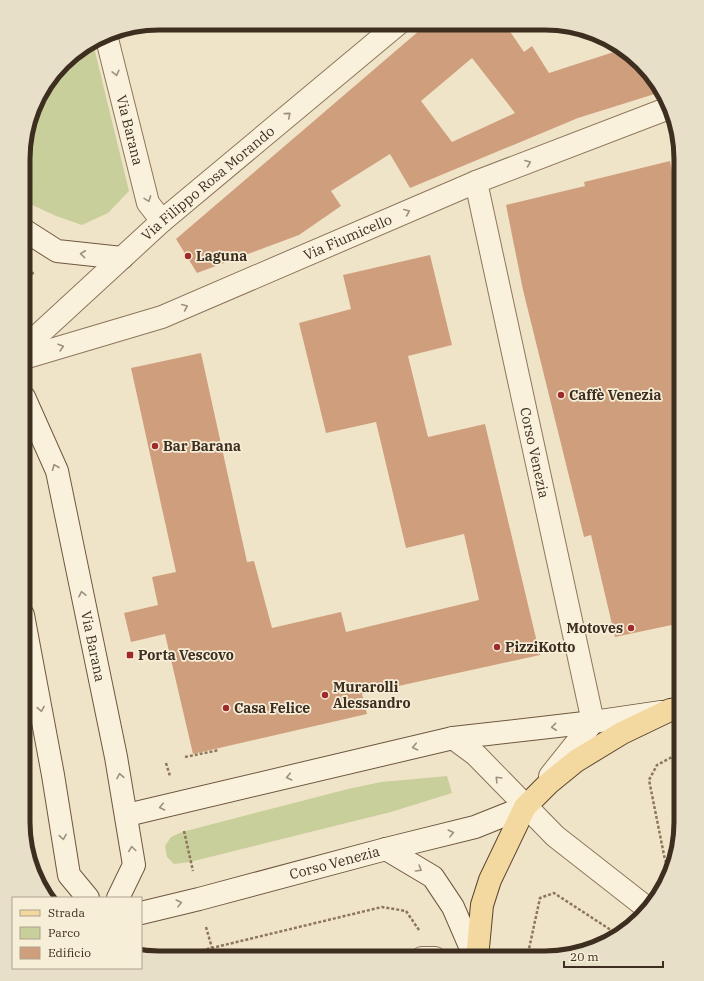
<svg xmlns="http://www.w3.org/2000/svg" width="704" height="981" font-family="'IBM Plex Serif',serif">
<style>
.green{fill:#c9cf9b}
.building{fill:#cf9f7d;fill-rule:evenodd}
.lines{fill:none;stroke-linecap:round;stroke-linejoin:round}
.minor-casing{stroke:#8d765c;stroke-width:24}
.tertiary-casing{stroke:#8d765c;stroke-width:24}
.secondary-casing{stroke:#6f573f;stroke-width:24}
.primary-casing{stroke:#5b4430;stroke-width:24}
.path{stroke:#8d765c;stroke-width:2.5;stroke-dasharray:3 2;stroke-linecap:butt}
.minor{stroke:#faf1dc;stroke-width:22}
.tertiary{stroke:#faf1dc;stroke-width:22}
.secondary{stroke:#faf1dc;stroke-width:22}
.primary{stroke:#f3d9a0;stroke-width:22}
.oneway{stroke:#9c907e}
.poi-dot{fill:#9e2a2b;stroke:#f7eed8;stroke-width:1.5}
.labels{text-anchor:middle;dominant-baseline:central;stroke-width:3.5;stroke-linejoin:round;paint-order:stroke}
.street-label{font-size:14px;fill:#3d2e20;stroke:#f7eed8}
.poi-label{font-size:14px;font-weight:bold;fill:#3d2e20;stroke:#f7eed8;text-anchor:start}
.rim{fill:none;stroke:#3d2e20;stroke-width:5}
</style>
<rect width="100%" height="100%" fill="#f0e4c8"/>
<!-- green -->
<path class="green" d="M 93,43 L 129,191 L 108,213 L 82,225 L 56,216 L 30,204 L 26,135 L 41,91 L 69,57 Z
M 447,776 L 452,793 L 391,812 L 190,862 L 174,864 L 167,857 L 165,846 L 171,837 L 182,832 L 348,789 L 381,782 Z"/>
<!-- building -->
<path class="building" d="M 427,24 L 505,24 L 524,52 L 532,46 L 549,73 L 623,49 L 628,51 L 661,92 L 578,118 L 410,188 L 390,154 L 331,191 L 341,206 L 299,235 L 197,273 L 176,239 ZM 472,58 L 515,113 L 452,142 L 421,101 Z
M 670,161 L 681,216 L 681,623 L 615,637 L 591,535 L 584,537 L 523,290 L 506,205 L 585,186 L 584,182 Z
M 430,255 L 452,345 L 408,356 L 428,437 L 485,424 L 540,655 L 362,694 L 367,714 L 193,754 L 165,634 L 131,642 L 124,613 L 158,605 L 152,577 L 176,572 L 131,368 L 201,353 L 247,562 L 254,561 L 272,628 L 341,612 L 346,632 L 479,600 L 464,534 L 406,548 L 376,422 L 326,433 L 299,323 L 351,309 L 343,275 Z"/>
<g class="lines">
<!-- minor casing -->
<g class="minor-casing">
<g id="minor">
<path id="s1" d="M 106,35 L 148,203 L 162,221"/>
<path id="s2" d="M 476,182 L 593,722 L 550,776"/>
<path id="s3" d="M 24,348 L 162,221 L 398,24"/>
<path id="s4" d="M 24,358 L 162,317 L 476,182 L 669,108"/>
<path d="M 453,738 L 476,755 L 555,836 L 647,908"/>
</g>
</g>
<!-- tertiary casing -->
<g class="tertiary-casing">
<path id="tertiary" d="M 422,958 L 435,958"/>
</g>
<!-- secondary casing -->
<g class="secondary-casing">
<g id="secondary">
<path d="M 24,230 L 57,251 L 122,258"/>
<path id="s5" d="M 24,397 L 57,471 L 116,757 L 134,865 L 118,898"/>
<path d="M 23,615 L 53,775 L 69,875 L 88,898"/>
<path d="M 127,815 L 453,738 L 593,722 L 661,712"/>
<path d="M 386,849 L 433,877 L 453,907 L 475,958"/>
<path id="s6" d="M 141,913 L 199,899 L 386,849 L 475,827 L 525,807"/>
</g>
</g>
<!-- primary casing -->
<g class="primary-casing">
<path id="primary" d="M 477,958 L 482,905 L 490,880 L 525,807 L 549,783 L 576,761 L 622,733 L 670,710 L 681,708"/>
</g>
<!-- path -->
<path class="path" d="M 24,281 L 35,271
M 185,757 L 219,750
M 166,763 L 170,776
M 184,831 L 193,871
M 669,867 L 665,860 L 649,780 L 657,765 L 674,756 L 681,754
M 206,927 L 212,948
M 192,957 L 191,953 L 382,907 L 406,911 L 419,930
M 527,958 L 540,898 L 554,893 L 617,934"/>
<!-- minor -->
<use href="#minor" class="minor"/>
<!-- tertiary -->
<use href="#tertiary" class="tertiary"/>
<!-- secondary -->
<use href="#secondary" class="secondary"/>
<!-- primary -->
<use href="#primary" class="primary"/>
</g>
<!-- one-way arrows -->
<defs><path id="oneway-chevron" d="M-2-3.5L2.5 0L-2 3.5" fill="none" stroke-width="1.6" stroke-linecap="round" stroke-linejoin="round"/></defs>
<g class="oneway">
<use href="#oneway-chevron" transform="translate(116 73) rotate(76)"/>
<use href="#oneway-chevron" transform="translate(288 115) rotate(-40)"/>
<use href="#oneway-chevron" transform="translate(528 163) rotate(-21)"/>
<use href="#oneway-chevron" transform="translate(148 199) rotate(70)"/>
<use href="#oneway-chevron" transform="translate(407 212) rotate(-23)"/>
<use href="#oneway-chevron" transform="translate(83 254) rotate(-174)"/>
<use href="#oneway-chevron" transform="translate(185 307) rotate(-23)"/>
<use href="#oneway-chevron" transform="translate(61 347) rotate(-16)"/>
<use href="#oneway-chevron" transform="translate(55 467) rotate(-112)"/>
<use href="#oneway-chevron" transform="translate(82 594) rotate(-102)"/>
<use href="#oneway-chevron" transform="translate(41 709) rotate(80)"/>
<use href="#oneway-chevron" transform="translate(554 727) rotate(174)"/>
<use href="#oneway-chevron" transform="translate(415 747) rotate(167)"/>
<use href="#oneway-chevron" transform="translate(120 776) rotate(-100)"/>
<use href="#oneway-chevron" transform="translate(289 777) rotate(167)"/>
<use href="#oneway-chevron" transform="translate(498 779) rotate(-134)"/>
<use href="#oneway-chevron" transform="translate(162 807) rotate(168)"/>
<use href="#oneway-chevron" transform="translate(451 833) rotate(-14)"/>
<use href="#oneway-chevron" transform="translate(63 837) rotate(81)"/>
<use href="#oneway-chevron" transform="translate(132 849) rotate(-98)"/>
<use href="#oneway-chevron" transform="translate(419 869) rotate(31)"/>
<use href="#oneway-chevron" transform="translate(179 903) rotate(-14)"/>
</g>
<!-- markers -->
<g class="poi-dot">
<circle cx="188" cy="256" r="4"/>
<circle cx="561" cy="395" r="4"/>
<circle cx="155" cy="446" r="4"/>
<circle cx="631" cy="628" r="4"/>
<circle cx="497" cy="647" r="4"/>
<rect x="126" y="651" width="8" height="8" rx="2"/>
<circle cx="325" cy="695" r="4"/>
<circle cx="226" cy="708" r="4"/>
</g>
<g class="labels">
<!-- street labels -->
<g class="street-label">
<text stroke="none"><textPath href="#s1" startOffset="98">Via Barana</textPath></text>
<text stroke="none"><textPath href="#s3" startOffset="247">Via Filippo Rosa Morando</textPath></text>
<text stroke="none"><textPath href="#s4" startOffset="346">Via Fiumicello</textPath></text>
<text stroke="none"><textPath href="#s2" startOffset="277">Corso Venezia</textPath></text>
<text stroke="none"><textPath href="#s5" startOffset="260">Via Barana</textPath></text>
<text stroke="none"><textPath href="#s6" startOffset="200">Corso Venezia</textPath></text>
</g>
<!-- poi labels -->
<g class="poi-label">
<text x="196" y="256">Laguna</text>
<text x="569" y="395">Caffè Venezia</text>
<text x="163" y="446">Bar Barana</text>
<text x="623" y="628" text-anchor="end">Motoves</text>
<text x="505" y="647">PizziKotto</text>
<text x="138" y="655">Porta Vescovo</text>
<text x="333" y="687">Murarolli<tspan x="333" dy="16">Alessandro</tspan></text>
<text x="234" y="708">Casa Felice</text>
</g>
</g>
<!-- crop -->
<path d="M0 0H704V981H0ZM159 30H545A129 129 0 0 1 674 159V822A129 129 0 0 1 545 951H159A129 129 0 0 1 30 822V159A129 129 0 0 1 159 30Z" fill="#e8dfc9" fill-rule="evenodd"/>
<path class="rim" d="M159 30H545A129 129 0 0 1 674 159V822A129 129 0 0 1 545 951H159A129 129 0 0 1 30 822V159A129 129 0 0 1 159 30Z"/>
<!-- legend -->
<rect x="12" y="897" width="130" height="72" fill="#f7eed8" stroke="#ada18e"/>
<rect x="20" y="910" width="20" height="6" fill="#f3d9a0" stroke="#ada18e"/>
<text x="48" y="917" font-size="12" fill="#3d2e20">Strada</text>
<rect x="20" y="927" width="20" height="12" fill="#c9cf9b" stroke="#ada18e"/>
<text x="48" y="937" font-size="12" fill="#3d2e20">Parco</text>
<rect x="20" y="947" width="20" height="12" fill="#cf9f7d" stroke="#ada18e"/>
<text x="48" y="957" font-size="12" fill="#3d2e20">Edificio</text>
<!-- scale -->
<path d="M564 961v6h99v-6" fill="none" stroke="#3d2e20" stroke-width="2"/>
<text x="570" y="961" font-size="12" fill="#3d2e20" stroke="#f7eed8" stroke-width="3" paint-order="stroke">20 m</text>
</svg>
